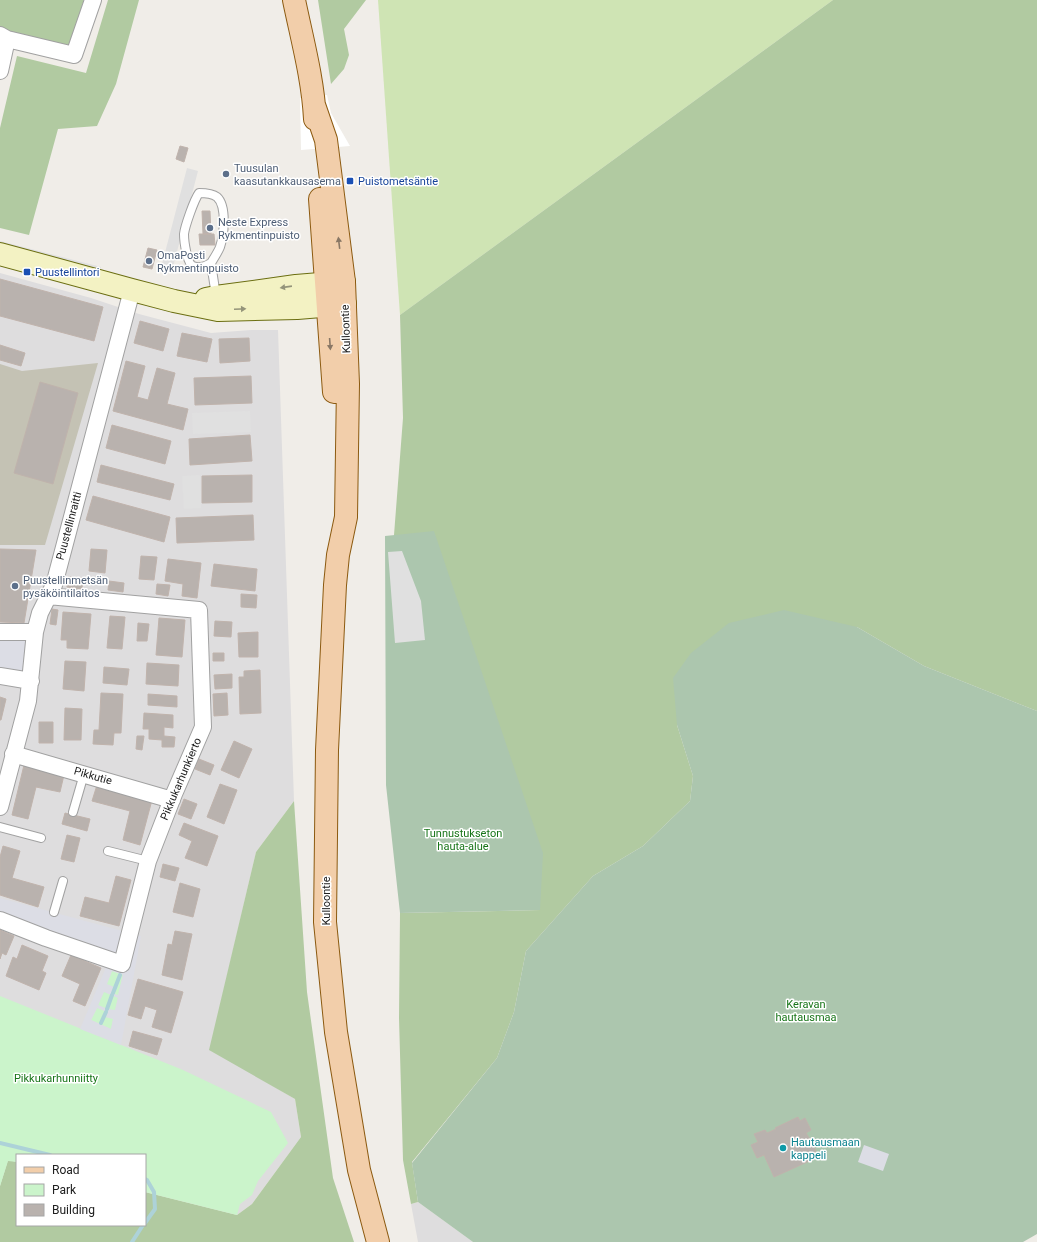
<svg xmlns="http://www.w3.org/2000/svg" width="1037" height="1242" font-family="Roboto,sans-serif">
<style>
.residential{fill:#deddde}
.construction{fill:#c4c2b4}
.grass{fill:#cfe4b4}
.forest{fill:#b1caa1}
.cemetery{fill:#acc6ae}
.park{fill:#cbf4cb}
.parking{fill:#e0e0e0}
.plaza{fill:#dcdde5;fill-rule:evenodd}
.pier{fill:#fff}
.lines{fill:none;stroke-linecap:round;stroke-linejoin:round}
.stream{stroke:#add2d8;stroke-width:4}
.building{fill:#b9b2ae;stroke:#c0b3ac}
.lane-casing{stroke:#a1a1a1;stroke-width:10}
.street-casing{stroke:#a1a1a1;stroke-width:18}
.secondary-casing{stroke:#6b6e11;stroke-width:24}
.primary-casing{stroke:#8c5a10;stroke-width:24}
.lane{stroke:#fff;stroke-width:8}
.street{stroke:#fff;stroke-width:16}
.secondary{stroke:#f3f2c3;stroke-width:22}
.primary{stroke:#f2ceaa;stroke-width:22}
.oneway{fill:#897765}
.oneway2{fill:#94947a}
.service-dot{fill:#5c6f8a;stroke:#fff;stroke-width:1.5}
.transit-dot{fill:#1a4fb4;stroke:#fff;stroke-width:1.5}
.culture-dot{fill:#0f9aa8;stroke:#fff;stroke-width:1.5}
.labels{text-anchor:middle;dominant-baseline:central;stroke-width:3;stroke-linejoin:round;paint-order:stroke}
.service-label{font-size:11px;fill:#4e5e75;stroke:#fff;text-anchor:start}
.transit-label{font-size:11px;fill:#164399;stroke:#fff;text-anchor:start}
.street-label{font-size:11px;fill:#202020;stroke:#fff}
.park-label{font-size:11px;fill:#187519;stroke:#fff}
.culture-label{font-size:11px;fill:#0d838f;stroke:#fff;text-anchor:start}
</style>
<rect width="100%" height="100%" fill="#f0ede8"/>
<!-- residential -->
<path class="residential" d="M 0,273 L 91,298 L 139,314 L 211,333 L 251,330 L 278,330 L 294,801 L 256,852 L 210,1049 L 295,1099 L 301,1137 L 252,1204 L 237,1215 L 145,1192 L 145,1155 L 17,1155 L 17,1162 L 8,1161 L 0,1186 Z
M 418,1202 L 473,1242 L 418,1242 L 411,1204 Z"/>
<!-- construction -->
<path class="construction" d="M 98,363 L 45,545 L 0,545 L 0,364 L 22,371 Z"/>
<!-- grass -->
<path class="grass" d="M 378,0 L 833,0 L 400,315 Z"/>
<!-- forest -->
<path class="forest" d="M 0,0 L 84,0 L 68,48 L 8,33 L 0,28 Z
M 108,0 L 139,0 L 116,84 L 97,126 L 58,129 L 29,235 L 0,228 L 0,128 L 17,56 L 86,73 Z
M 318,0 L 366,0 L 344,29 L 349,55 L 344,69 L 331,84 Z
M 833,0 L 1037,0 L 1037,711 L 924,666 L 857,627 L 677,725 L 693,776 L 690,801 L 643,846 L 593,876 L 526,951 L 514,1012 L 497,1058 L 412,1162 L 418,1202 L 411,1204 L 403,1160 L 399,1018 L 400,913 L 540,910 L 394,535 L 403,418 L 400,315 Z
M 294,801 L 307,992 L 333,1178 L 354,1242 L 0,1242 L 0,1186 L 8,1160 L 17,1162 L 17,1225 L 145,1225 L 145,1192 L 237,1215 L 252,1204 L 301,1137 L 295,1099 L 209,1050 L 256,852 Z"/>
<!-- cemetery -->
<path class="cemetery" d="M 434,531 L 543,853 L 540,910 L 400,913 L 386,785 L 385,536 Z
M 784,610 L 857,627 L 924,666 L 1037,711 L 1037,1234 L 1023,1242 L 473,1242 L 418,1202 L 412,1163 L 497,1058 L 514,1012 L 526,951 L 593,876 L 643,846 L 690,801 L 693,776 L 677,725 L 673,678 L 691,653 L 729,623 Z"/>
<!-- park -->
<path class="park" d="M 112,971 L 123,974 L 111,1029 L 91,1020 L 97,1008 Z
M 0,996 L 183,1070 L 271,1112 L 288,1143 L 258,1181 L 252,1195 L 240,1204 L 237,1215 L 145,1192 L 145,1155 L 17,1155 L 17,1162 L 8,1161 L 0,1186 Z"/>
<!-- parking -->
<path class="parking" d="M 187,168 L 198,171 L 172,271 L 161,268 Z
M 0,241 L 101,267 L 99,273 L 0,247 Z
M 250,411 L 251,432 L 193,434 L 192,413 Z
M 200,475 L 201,508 L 184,509 L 182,476 Z
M 402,551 L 421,601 L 425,640 L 395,643 L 388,552 Z"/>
<!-- plaza -->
<path class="plaza" d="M 0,624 L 28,625 L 24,686 L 0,681 Z
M 0,898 L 141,936 L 121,1045 L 80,1029 L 107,965 L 0,924 ZM 112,971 L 123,975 L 118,995 L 112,993 L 114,987 L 107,984 ZM 104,992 L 118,998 L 115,1010 L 108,1009 L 98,1005 ZM 97,1008 L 107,1012 L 105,1017 L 113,1019 L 111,1029 L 91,1020 Z
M 864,1145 L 889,1154 L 883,1171 L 858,1162 Z"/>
<!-- pier -->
<path class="pier" d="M 327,95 L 331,113 L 350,146 L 301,150 L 300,98 Z"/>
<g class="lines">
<!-- stream -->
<path class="stream" d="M 113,993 L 120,975
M 107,1009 L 112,995
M 101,1023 L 106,1012
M 0,1143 L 50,1155
M 145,1179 L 147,1180 L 154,1192 L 155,1209 L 145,1223
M 132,1242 L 143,1225"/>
</g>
<!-- building -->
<path class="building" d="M 180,146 L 188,148 L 184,162 L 176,159 Z
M 202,211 L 210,211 L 211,234 L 203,234 Z
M 199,234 L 214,234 L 215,245 L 200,245 Z
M 148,248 L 157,250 L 152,269 L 143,267 Z
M 0,279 L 103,307 L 94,341 L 0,316 Z
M 140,321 L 169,329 L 163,351 L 134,343 Z
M 182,333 L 212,339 L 207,362 L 177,356 Z
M 249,338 L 250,361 L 220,363 L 219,339 Z
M 0,345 L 25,353 L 21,366 L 0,360 Z
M 126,361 L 145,366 L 137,397 L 148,400 L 157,368 L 175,373 L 167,404 L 188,409 L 183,430 L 113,411 Z
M 251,376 L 252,403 L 195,405 L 194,378 Z
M 40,382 L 78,393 L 53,484 L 14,473 Z
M 112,425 L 171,441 L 165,464 L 106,448 Z
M 250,435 L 252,461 L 190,465 L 189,439 Z
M 101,465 L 174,484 L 170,500 L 97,482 Z
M 252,475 L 252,502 L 202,503 L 202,476 Z
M 93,496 L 170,517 L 164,542 L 86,520 Z
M 253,515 L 254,540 L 177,543 L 176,518 Z
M 0,549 L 36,550 L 24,623 L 0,622 Z
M 91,549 L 107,550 L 105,573 L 89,571 Z
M 141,556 L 157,557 L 154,580 L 139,579 Z
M 168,559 L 201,563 L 197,598 L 182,596 L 183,584 L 165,581 Z
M 214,564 L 257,569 L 255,591 L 211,586 Z
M 68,577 L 83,578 L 82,589 L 67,587 Z
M 109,581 L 124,583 L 123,592 L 108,590 Z
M 157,584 L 170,585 L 168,596 L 156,594 Z
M 241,594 L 257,595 L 256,608 L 241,607 Z
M 52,609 L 58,610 L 56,625 L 50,624 Z
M 63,612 L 91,614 L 88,649 L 67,648 L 67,640 L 61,640 Z
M 110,616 L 125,617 L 122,649 L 107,648 Z
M 159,618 L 185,620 L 182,657 L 156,655 Z
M 215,621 L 232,622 L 231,637 L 214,636 Z
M 138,623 L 149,624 L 147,641 L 137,641 Z
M 258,632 L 258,657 L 239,657 L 238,633 Z
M 213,653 L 224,653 L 224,661 L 213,661 Z
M 65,661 L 86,662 L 84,691 L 63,689 Z
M 147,663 L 179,665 L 178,686 L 146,684 Z
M 104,667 L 129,669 L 127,685 L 103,683 Z
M 260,670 L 261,713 L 240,714 L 239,677 L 244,677 L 244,671 Z
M 232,674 L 232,688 L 215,689 L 214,675 Z
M 101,693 L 123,694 L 121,733 L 114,733 L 113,745 L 93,744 L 94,730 L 99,730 Z
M 227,693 L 228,715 L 214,716 L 213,694 Z
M 148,694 L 177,696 L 177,707 L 148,705 Z
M 0,697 L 6,699 L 1,720 L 0,720 Z
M 65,708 L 82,709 L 81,740 L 64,740 Z
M 144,713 L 173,715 L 173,728 L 164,727 L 164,736 L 175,737 L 174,747 L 162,747 L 162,740 L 149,739 L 149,729 L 143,729 Z
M 39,722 L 53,722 L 53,743 L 39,743 Z
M 137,736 L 144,736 L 142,750 L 136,749 Z
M 234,741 L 252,749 L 239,778 L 221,770 Z
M 199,759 L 214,765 L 210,775 L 195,769 Z
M 24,765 L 64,775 L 60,792 L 36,787 L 28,819 L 12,815 Z
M 220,784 L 237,790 L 224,824 L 207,817 Z
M 97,785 L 152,800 L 140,845 L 123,840 L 130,811 L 92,801 Z
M 184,799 L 197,804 L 191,819 L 178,814 Z
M 65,813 L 90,819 L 87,831 L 62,824 Z
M 184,823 L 218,836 L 207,866 L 185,858 L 192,841 L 179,835 Z
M 67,835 L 80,838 L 74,862 L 61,859 Z
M 3,846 L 20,851 L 12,878 L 44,887 L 38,907 L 0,895 L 0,857 Z
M 163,864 L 179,868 L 175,881 L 160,877 Z
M 116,876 L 131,880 L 119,926 L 80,916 L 85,897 L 109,903 Z
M 180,883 L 200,889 L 193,917 L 173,912 Z
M 0,930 L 14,936 L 6,955 L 2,953 L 0,959 Z
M 175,931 L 192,934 L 182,980 L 162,975 L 168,944 L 172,945 Z
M 22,945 L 48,956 L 42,971 L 46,973 L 39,990 L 6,976 L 13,957 L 17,959 Z
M 71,955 L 101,968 L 85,1006 L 73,1001 L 80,984 L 62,976 Z
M 138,979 L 183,992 L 171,1033 L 152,1027 L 157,1010 L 145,1006 L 141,1019 L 128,1015 Z
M 133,1031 L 162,1039 L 157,1055 L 129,1046 Z
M 798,1117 L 800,1121 L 805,1118 L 811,1130 L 806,1133 L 813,1144 L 816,1151 L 814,1152 L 816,1158 L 774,1177 L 764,1155 L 757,1158 L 751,1145 L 758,1142 L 754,1134 L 765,1130 L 767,1133 L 776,1129 L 775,1128 Z"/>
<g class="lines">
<!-- lane casing -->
<g class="lane-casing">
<path id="lane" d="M 199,193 C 205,193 213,194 217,197 C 227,206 224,235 220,247 C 218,252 214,258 211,263 C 206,266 199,269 193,266 C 187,264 184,241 184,234 C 185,226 194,200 199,193 Z
M 211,263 L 216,296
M 73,812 L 84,774
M 0,827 L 41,838
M 108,851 L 148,861
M 54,912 L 63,881"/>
</g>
<!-- street casing -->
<g class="street-casing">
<path id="street" d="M 0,35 L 7,39 L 74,55 L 93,0
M 0,71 L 7,39
M 0,632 L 35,632
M 0,676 L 31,681
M 13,754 L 172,800
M 0,807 L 28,701 L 35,632 L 40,613 L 54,585 L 132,290
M 0,920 L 46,938 L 122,964 L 148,861 L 174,794 L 203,727 L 199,610 L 48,596"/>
</g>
<!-- secondary casing -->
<g class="secondary-casing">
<path id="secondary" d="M 0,254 L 132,290 L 174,301 L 218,310 L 297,308 L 345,304
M 206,299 L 216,297 L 296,286 L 344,282"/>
</g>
<!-- primary casing -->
<g class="primary-casing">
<path id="primary" d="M 294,0 C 302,39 313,79 315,119
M 314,105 L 326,140 L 344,282 L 348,384 L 346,517 L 338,555 L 335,585 L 327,750 L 325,922 L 336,1032 L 359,1170 L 378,1242
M 320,199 L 334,392"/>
</g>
<!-- lane -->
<use href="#lane" class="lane"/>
<!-- street -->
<use href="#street" class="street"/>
<!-- secondary -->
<use href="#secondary" class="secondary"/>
<!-- primary -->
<use href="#primary" class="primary"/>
</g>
<!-- one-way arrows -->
<defs><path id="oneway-solid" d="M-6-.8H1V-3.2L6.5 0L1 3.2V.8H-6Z"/></defs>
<g class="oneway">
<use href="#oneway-solid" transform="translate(339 243) rotate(-97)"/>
<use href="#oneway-solid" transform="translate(330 344) rotate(86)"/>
</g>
<g class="oneway2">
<use href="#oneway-solid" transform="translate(286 287) rotate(172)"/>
<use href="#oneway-solid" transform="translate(240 309) rotate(-2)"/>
</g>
<!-- markers -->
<g class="service-dot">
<circle cx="226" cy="174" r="4"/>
<circle cx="210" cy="228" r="4"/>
<circle cx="149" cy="261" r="4"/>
<circle cx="15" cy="586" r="4"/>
</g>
<g class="transit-dot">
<rect x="346" y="177" width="8" height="8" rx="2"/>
<rect x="23" y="268" width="8" height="8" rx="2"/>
</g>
<circle class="culture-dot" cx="783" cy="1148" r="4"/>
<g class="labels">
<!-- service labels -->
<g class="service-label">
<text x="234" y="168">Tuusulan<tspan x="234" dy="13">kaasutankkausasema</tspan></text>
<text x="218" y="222">Neste Express<tspan x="218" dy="13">Rykmentinpuisto</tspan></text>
<text x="157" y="255">OmaPosti<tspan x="157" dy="13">Rykmentinpuisto</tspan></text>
<text x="23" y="580">Puustellinmetsän<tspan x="23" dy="13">pysäköintilaitos</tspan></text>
</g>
<!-- transit labels -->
<g class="transit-label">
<text x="358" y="181">Puistometsäntie</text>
<text x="35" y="272">Puustellintori</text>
</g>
<!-- street labels -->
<g class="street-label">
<text transform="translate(346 329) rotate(-92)">Kulloontie</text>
<text transform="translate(69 526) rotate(-75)">Puustellinraitti</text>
<text transform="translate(93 776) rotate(16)">Pikkutie</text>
<text transform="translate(181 779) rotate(-67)">Pikkukarhunkierto</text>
<text transform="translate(326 901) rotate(-90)">Kulloontie</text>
</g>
<!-- park labels -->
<g class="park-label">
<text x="463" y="833">Tunnustukseton<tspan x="463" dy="13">hauta-alue</tspan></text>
<text x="806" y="1004">Keravan<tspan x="806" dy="13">hautausmaa</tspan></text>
<text x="56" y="1078">Pikkukarhunniitty</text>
</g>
<!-- culture labels -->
<g class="culture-label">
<text x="791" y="1142">Hautausmaan<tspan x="791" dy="13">kappeli</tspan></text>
</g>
</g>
<!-- legend -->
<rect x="16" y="1154" width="130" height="72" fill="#ffffff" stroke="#a6a6a6"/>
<rect x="24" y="1167" width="20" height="6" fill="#f2ceaa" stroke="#a6a6a6"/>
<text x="52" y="1174" font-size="12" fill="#202020">Road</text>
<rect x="24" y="1184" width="20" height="12" fill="#cbf4cb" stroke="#a6a6a6"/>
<text x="52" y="1194" font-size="12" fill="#202020">Park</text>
<rect x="24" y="1204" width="20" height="12" fill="#b9b2ae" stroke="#a6a6a6"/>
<text x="52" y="1214" font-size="12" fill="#202020">Building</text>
</svg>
